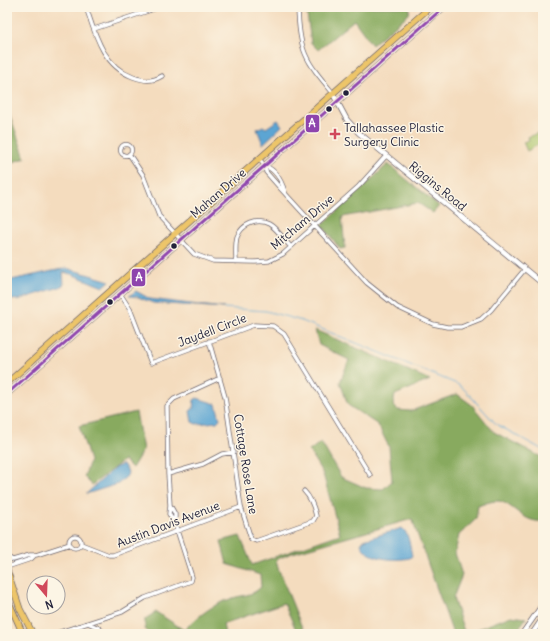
<svg xmlns="http://www.w3.org/2000/svg" width="550" height="641" font-family="Delius,sans-serif">
<style>
.green{fill:#abc56b;stroke:#667453}
.forest{fill:#88aa5f;stroke:#55664d}
.water{fill:#5ba5d3;stroke:#3e6487}
.lines{fill:none;stroke-linecap:round;stroke-linejoin:round}
.stream{stroke:#5ba5d3;stroke-width:1}
.minor-casing{stroke:#6c6369;stroke-width:5}
.tertiary-casing{stroke:#6c6369;stroke-width:6}
.primary-casing{stroke:#6c6369;stroke-width:7}
.minor{stroke:#fff;stroke-width:3.5}
.tertiary{stroke:#fff;stroke-width:4.5}
.primary{stroke:#edc569;stroke-width:5.5}
.bus-1-casing{stroke:#fcf5e5;stroke-width:6}
.bus-1{stroke:#8e44ad;stroke-width:3}
.bus-dot{fill:#22223b;stroke:#fcf5e5;stroke-width:1.5}
.poi-dot{fill:#d1495b;stroke:#fcf5e5;stroke-width:1.5}
.labels{text-anchor:middle;dominant-baseline:central;stroke-width:3;stroke-linejoin:round;paint-order:stroke}
.poi-label{font-size:12px;fill:#22223b;stroke:#fcf5e5;text-anchor:start}
.street-label{font-size:12px;fill:#22223b;stroke:#fcf5e5}
.line-badge{stroke:#fcf5e5;stroke-width:1.5}
.badge-label{font-size:11px;text-anchor:middle;font-weight:bold;fill:#fff}
</style>
<rect width="100%" height="100%" fill="#fcf5e5"/>
<filter id="ink" filterUnits="userSpaceOnUse"><feTurbulence type="fractalNoise" baseFrequency=".025" numOctaves="2"/><feDisplacementMap in="SourceGraphic" scale="8" xChannelSelector="R" yChannelSelector="G"/><feConvolveMatrix kernelMatrix="1 2 1 2 8 2 1 2 1" color-interpolation-filters="sRGB"/></filter>
<filter id="wash" filterUnits="userSpaceOnUse"><feTurbulence type="fractalNoise" baseFrequency=".012" numOctaves="4" result="noise"/><feDisplacementMap in="SourceGraphic" scale="16" xChannelSelector="R" yChannelSelector="G"/><feGaussianBlur stdDeviation="0.9" result="paint"/><feColorMatrix in="noise" values="0 0 0 0 0 0 0 0 0 0 0 0 0 0 0 0 0 1.4 0 .05"/><feComposite in="paint" operator="in"/></filter>
<g filter="url(#wash)">
<rect width="100%" height="100%" fill="#f4dcbe"/>
<!-- green -->
<path class="green" d="M 538,133 L 543,144 L 538,145 L 527,151 L 523,142 L 529,140 L 528,137 Z"/>
<!-- forest -->
<path class="forest" d="M 306,7 L 410,7 L 409,14 L 372,45 L 354,20 L 318,50 L 311,43 Z
M 7,107 L 25,158 L 7,164 Z
M 388,164 L 439,206 L 433,213 L 418,203 L 342,217 L 345,248 L 340,249 L 322,225 Z
M 315,330 L 430,380 L 395,395 L 393,405 L 398,410 L 411,411 L 457,394 L 472,405 L 494,432 L 543,458 L 543,521 C 523,524 511,501 497,501 C 490,501 484,504 478,506 L 476,519 L 459,535 L 455,553 L 462,575 L 453,598 L 465,634 L 511,616 L 526,618 L 515,634 L 453,634 L 412,519 L 289,554 L 276,560 L 278,568 L 303,630 L 297,632 L 284,603 L 223,624 L 225,634 L 150,634 L 145,629 L 145,619 L 156,612 L 184,630 C 198,617 211,605 230,599 C 243,594 251,597 261,587 L 260,575 L 227,564 L 221,541 L 240,536 L 252,565 L 340,534 L 323,474 L 309,451 L 321,442 L 341,477 L 366,488 L 383,489 L 392,481 L 389,447 L 378,425 L 348,405 L 340,382 L 349,360 L 319,345 Z
M 136,412 L 143,450 L 132,468 L 124,460 L 92,485 L 84,477 L 90,461 L 79,426 Z"/>
<!-- water -->
<path class="water" d="M 278,120 L 282,126 L 263,144 L 257,129 L 263,126 L 266,128 Z
M 66,268 L 110,281 L 103,287 L 71,274 L 63,272 L 64,284 L 60,287 L 18,300 L 7,299 L 7,281 Z
M 136,291 L 150,299 L 224,308 L 153,303 L 138,297 L 129,296 Z
M 197,398 L 216,404 L 220,419 L 217,422 L 196,424 L 192,422 L 190,411 L 193,409 L 194,400 Z
M 123,464 L 128,472 L 127,476 L 118,484 L 86,494 L 115,468 Z
M 402,528 C 409,533 410,547 412,556 L 410,558 C 395,561 367,560 361,544 L 364,540 Z"/>
<g class="lines">
<!-- stream -->
<path class="stream" d="M 7,154 L 9,160 L 7,161
M 224,308 L 266,311 L 302,321 L 457,384 L 464,389 L 496,424 L 543,450"/>
</g>
</g>
<g filter="url(#ink)">
<g class="lines">
<!-- minor casing -->
<g class="minor-casing">
<path id="minor" d="M 86,7 C 95,34 103,66 133,77 C 144,81 152,82 162,76
M 298,7 C 299,51 305,60 333,93
M 94,29 L 160,7
M120.5 150a5.5 5.5 0 1 1 11 0a5.5 5.5 0 1 1-11 0Z
M 129,154 L 143,175 L 159,216 L 194,254 L 213,261 L 255,262 L 269,261 L 283,254 L 359,186 L 386,156
M 259,159 L 265,166 L 266,172 L 281,189 L 367,283 L 397,307 L 433,324 L 447,327 L 461,327 L 481,319 L 491,310 L 525,269
M 265,166 C 276,170 282,182 285,192
M 236,262 C 236,254 235,244 237,237 C 242,224 257,218 269,224 C 278,229 284,240 291,247
M 121,295 L 130,309 L 151,363 L 254,325 L 273,326 L 284,334 L 370,475
M 209,341 L 225,397 L 241,507 L 251,539 L 256,541 L 313,521 L 316,516 C 314,507 311,498 304,491
M 168,474 L 203,464 L 222,454 L 234,452
M 170,505 L 175,514 L 175,524
M69 542a6 6 0 1 1 12 0a6 6 0 1 1-12 0Z
M 81,544 L 109,555 L 113,555 L 241,507
M 7,557 L 13,560 L 30,555 L 36,555 L 70,544
M 7,567 L 31,559 L 35,555
M 90,624 L 99,628 L 105,634
M 54,634 L 122,612 L 145,598 L 191,581 L 192,577 L 175,524 L 169,514 L 170,505 L 168,474 L 167,406 L 174,399 L 220,378"/>
</g>
<!-- tertiary casing -->
<g class="tertiary-casing">
<path id="tertiary" d="M 333,94 L 347,120 L 359,133 L 543,284
M 522,634 L 543,604
M 532,634 L 543,618"/>
</g>
<!-- primary casing -->
<g class="primary-casing">
<path id="primary" d="M 7,383 L 430,7
M 7,394 L 444,7
M 7,570 L 20,609 L 33,634
M 7,598 L 23,634"/>
</g>
<!-- minor -->
<use href="#minor" class="minor"/>
<!-- tertiary -->
<use href="#tertiary" class="tertiary"/>
<!-- primary -->
<use href="#primary" class="primary"/>
<!-- bus-1 casing -->
<g class="bus-1-casing">
<path id="bus-1" d="M 7,394 L 444,7"/>
</g>
<!-- bus-1 -->
<use href="#bus-1" class="bus-1"/>
</g>
</g>
<!-- markers -->
<g class="bus-dot">
<circle cx="346" cy="93" r="3.5"/>
<circle cx="329" cy="109" r="3.5"/>
<circle cx="174" cy="246" r="3.5"/>
<circle cx="110" cy="302" r="3.5"/>
</g>
<path class="poi-dot" d="M333 128h4v4h4v4h-4v4h-4v-4h-4v-4h4z"/>
<g class="labels">
<!-- poi labels -->
<g class="poi-label">
<text x="344" y="127">Tallahassee Plastic<tspan x="344" dy="14">Surgery Clinic</tspan></text>
</g>
<!-- street labels -->
<g class="street-label">
<text transform="translate(438 186) rotate(39)">Riggins Road</text>
<text transform="translate(218 193) rotate(-41)">Mahan Drive</text>
<text transform="translate(302 222) rotate(-40)">Mitcham Drive</text>
<text transform="translate(212 330) rotate(-21)">Jaydell Circle</text>
<text transform="translate(246 464) rotate(81)">Cottage Rose Lane</text>
<text transform="translate(168 524) rotate(-21)">Austin Davis Avenue</text>
</g>
</g>
<g class="line-badge">
<rect x="305" y="114" width="15" height="19" rx="4" fill="#8e44ad"/>
<rect x="131" y="268" width="15" height="19" rx="4" fill="#8e44ad"/>
</g>
<g class="badge-label">
<text x="312" y="127">A</text>
<text x="139" y="281">A</text>
</g>
<!-- margin -->
<rect width="550" height="641" fill="none" stroke="#fcf5e5" stroke-width="24"/>
<!-- north arrow -->
<g transform="translate(46 595) rotate(161)"><circle r="19" fill="#fcf5e5" stroke="#a5a1a1"/>
<path d="M0-3L7 15L0 10L-7 15Z" fill="#d1495b"/>
<text y="-6" font-size="11" font-weight="bold" text-anchor="middle" fill="#22223b">N</text>
</g>
</svg>
